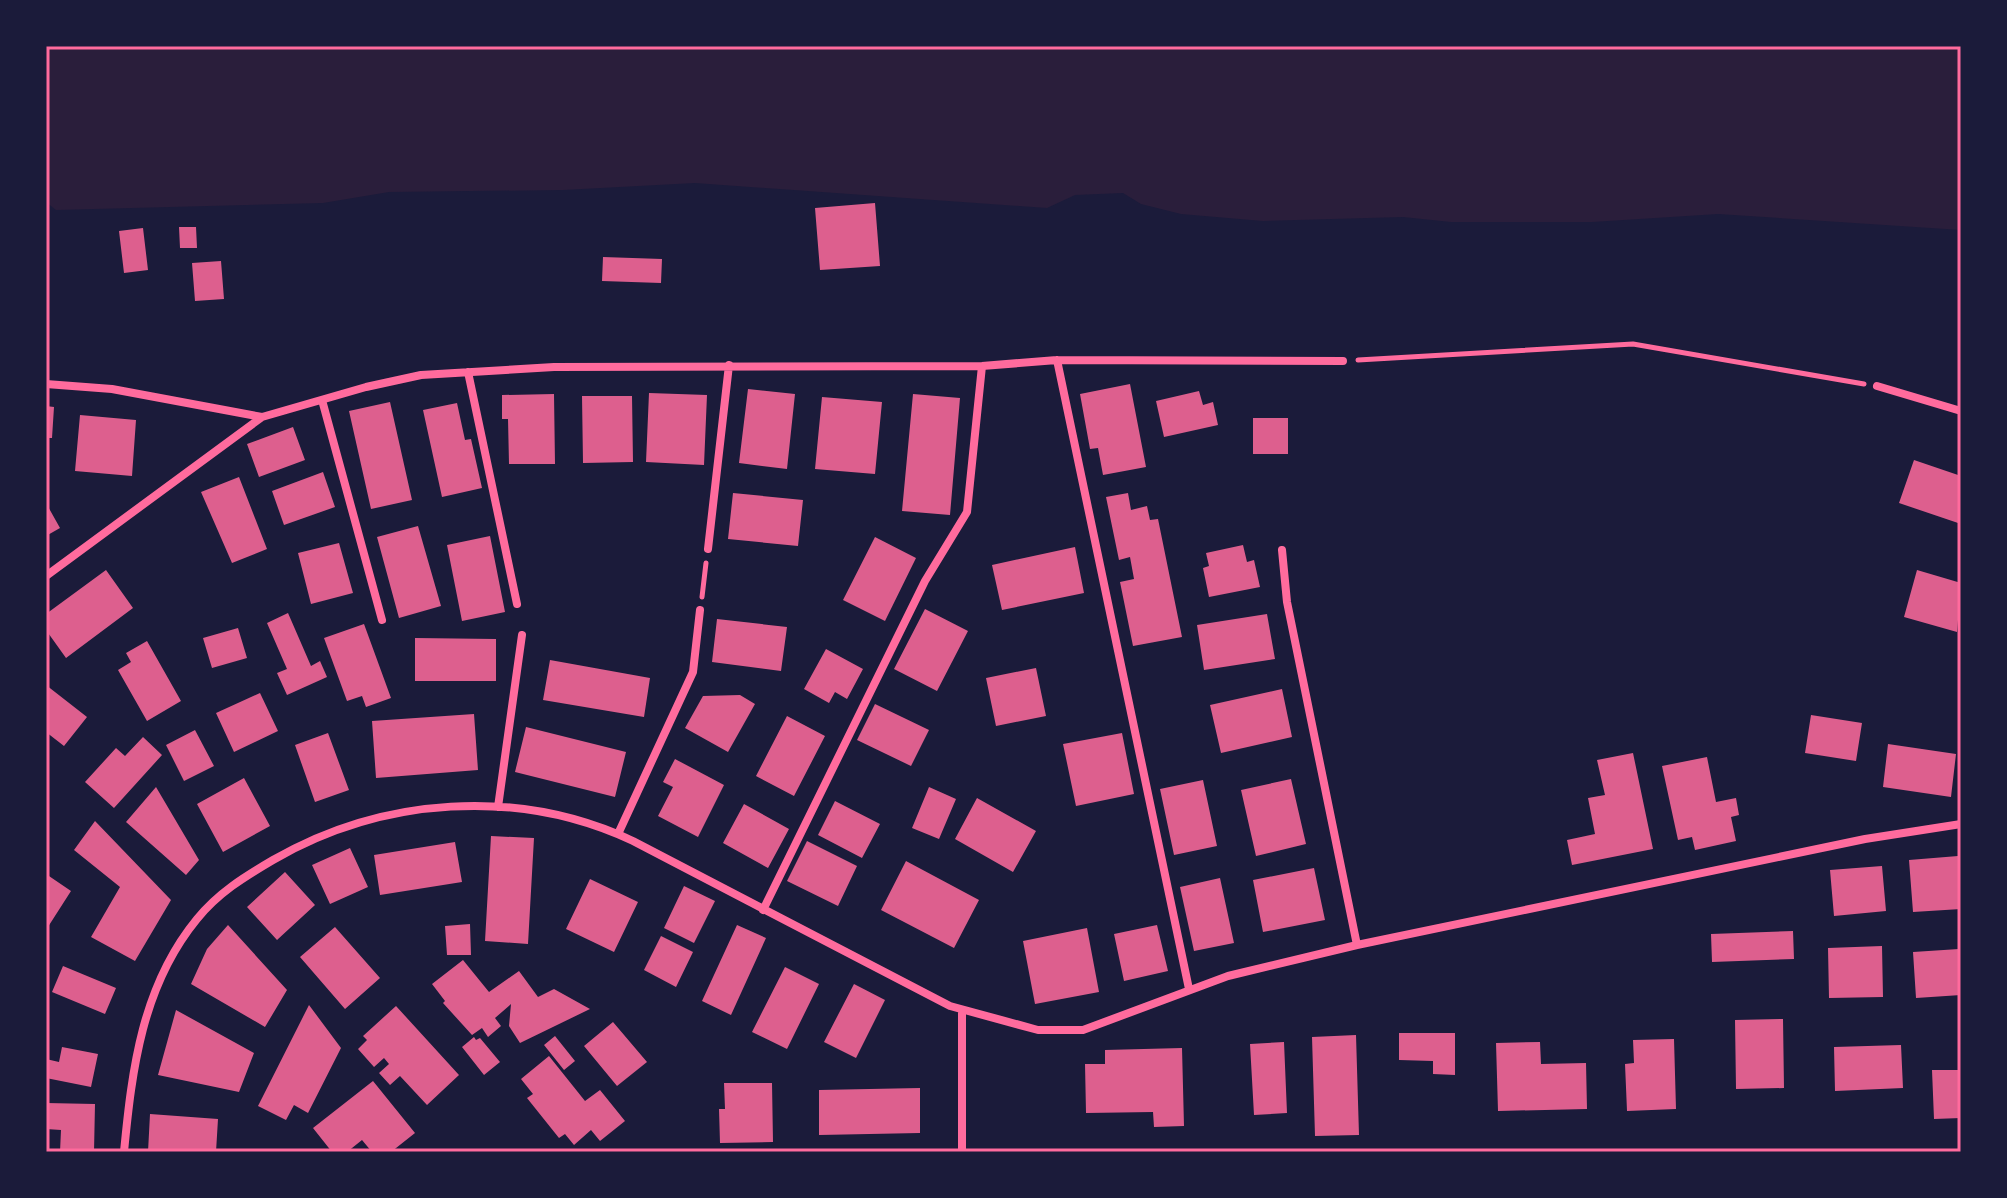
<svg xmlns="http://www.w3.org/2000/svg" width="2007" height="1198" font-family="Lato,sans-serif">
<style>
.green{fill:#2a1e3b}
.building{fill:#dd5f8e}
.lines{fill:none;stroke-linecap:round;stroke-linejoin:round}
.path{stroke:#ff6b9d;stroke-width:5}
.minor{stroke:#ff6b9d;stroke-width:8}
.neatline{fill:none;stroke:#ff6b9d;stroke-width:3}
</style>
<rect width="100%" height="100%" fill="#1b1b3a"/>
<!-- green -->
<path class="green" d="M 46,46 L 1961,46 L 1961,230 L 1718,214 L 1592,222 L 1451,222 L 1403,217 L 1263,221 L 1181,214 L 1141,204 L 1123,193 L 1075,195 L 1047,208 L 695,183 L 563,190 L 389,192 L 323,203 L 56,210 L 46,202 Z"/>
<!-- building -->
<path class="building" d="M 875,203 L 880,266 L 820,270 L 815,208 Z
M 179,227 L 196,227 L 197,248 L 180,248 Z
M 143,228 L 148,270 L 124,273 L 119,231 Z
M 603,257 L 662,259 L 661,283 L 602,281 Z
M 221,261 L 224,299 L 195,301 L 192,263 Z
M 1130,384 L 1146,467 L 1103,475 L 1098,448 L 1090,449 L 1080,394 Z
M 748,389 L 795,394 L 787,469 L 739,463 Z
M 1199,391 L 1203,405 L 1213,402 L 1218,425 L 1164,437 L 1156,401 Z
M 649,393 L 707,395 L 704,465 L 646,462 Z
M 554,394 L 555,464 L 509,464 L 508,419 L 502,419 L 502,395 Z
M 913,394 L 960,398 L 950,515 L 902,511 Z
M 582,396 L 632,396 L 633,462 L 583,463 Z
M 822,397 L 882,402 L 875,474 L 815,469 Z
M 390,402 L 412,500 L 371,509 L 349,411 Z
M 457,403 L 465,440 L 471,439 L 482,488 L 442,497 L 423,410 Z
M 46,406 L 54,407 L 52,438 L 46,438 Z
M 80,415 L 136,420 L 132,476 L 75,471 Z
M 1253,418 L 1288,418 L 1288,454 L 1253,454 Z
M 293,427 L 305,460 L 259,477 L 247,444 Z
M 1914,460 L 1961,476 L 1961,524 L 1899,503 Z
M 323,472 L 335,507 L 284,525 L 272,491 Z
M 239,477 L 267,549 L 232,563 L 201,492 Z
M 733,493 L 803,500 L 798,546 L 728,539 Z
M 1128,493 L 1131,510 L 1147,506 L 1150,520 L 1158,519 L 1182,637 L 1133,646 L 1120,582 L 1134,579 L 1130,557 L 1119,560 L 1106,497 Z
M 46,503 L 60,528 L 46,536 Z
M 418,526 L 441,606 L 399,618 L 377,537 Z
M 490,536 L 505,612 L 462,621 L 447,545 Z
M 875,537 L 916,558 L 885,621 L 843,600 Z
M 339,543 L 353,593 L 311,604 L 298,553 Z
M 1243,545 L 1247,562 L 1254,560 L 1260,587 L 1209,597 L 1203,568 L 1209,566 L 1206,553 Z
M 1075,547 L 1084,593 L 1002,610 L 992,565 Z
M 106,570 L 133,608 L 66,658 L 46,630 L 46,614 Z
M 1917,570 L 1961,583 L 1957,632 L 1904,617 Z
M 925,609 L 968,631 L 937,691 L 894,669 Z
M 288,613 L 311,666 L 320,661 L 327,677 L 287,695 L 277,673 L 287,669 L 267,623 Z
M 1267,614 L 1275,659 L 1204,670 L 1197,625 Z
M 717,619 L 787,627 L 781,671 L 712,662 Z
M 364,624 L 391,698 L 366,707 L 362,696 L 347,701 L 324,638 Z
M 238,628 L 247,658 L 212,668 L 203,638 Z
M 415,638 L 496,639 L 496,681 L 415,681 Z
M 147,641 L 181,701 L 147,721 L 118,670 L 131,662 L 126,653 Z
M 826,649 L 863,669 L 847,699 L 835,692 L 829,703 L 804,689 Z
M 550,660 L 650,678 L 644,717 L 543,700 Z
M 1036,668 L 1046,716 L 996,726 L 986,678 Z
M 46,685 L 87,717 L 64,746 L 46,732 Z
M 1282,689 L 1292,737 L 1221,753 L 1210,705 Z
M 260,693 L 278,731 L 234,752 L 216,713 Z
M 740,695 L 755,704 L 728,752 L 685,728 L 703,696 Z
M 875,704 L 929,730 L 911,766 L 857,740 Z
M 474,714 L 478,770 L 376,778 L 372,721 Z
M 1811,715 L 1862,723 L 1856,761 L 1805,753 Z
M 787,716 L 825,736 L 794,796 L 756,776 Z
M 526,727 L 626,752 L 615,797 L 515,772 Z
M 195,730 L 214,766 L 184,781 L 166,745 Z
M 328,733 L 349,790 L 315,802 L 295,745 Z
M 1122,733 L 1134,794 L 1076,806 L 1063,744 Z
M 143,737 L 162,755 L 114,808 L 85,782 L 116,748 L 125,756 Z
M 1888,744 L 1956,754 L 1951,797 L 1883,787 Z
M 1633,753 L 1653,849 L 1572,865 L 1567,840 L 1595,834 L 1588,798 L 1605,795 L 1597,760 Z
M 1707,757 L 1716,802 L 1736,798 L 1739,815 L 1731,817 L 1736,841 L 1695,850 L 1692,837 L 1678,840 L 1662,766 Z
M 675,759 L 724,785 L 698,837 L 658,816 L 673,787 L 663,782 Z
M 244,778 L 270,826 L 223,852 L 197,804 Z
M 1291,779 L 1306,844 L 1256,856 L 1241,790 Z
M 1203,780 L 1217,846 L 1174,855 L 1160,789 Z
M 156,787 L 199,860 L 186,875 L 126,822 Z
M 929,787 L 956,799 L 939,839 L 912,828 Z
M 977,798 L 1036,831 L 1013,872 L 955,839 Z
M 835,801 L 880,824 L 862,858 L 818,835 Z
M 744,804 L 789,829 L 768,868 L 723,843 Z
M 95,821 L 171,900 L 135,961 L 91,937 L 120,887 L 74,850 Z
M 491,836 L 534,838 L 528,944 L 485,941 Z
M 807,841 L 857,866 L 838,906 L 787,881 Z
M 455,842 L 462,882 L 380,895 L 374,855 Z
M 350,848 L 368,887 L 330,904 L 312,865 Z
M 1958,856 L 1961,909 L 1913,912 L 1909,860 Z
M 906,861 L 979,900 L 954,948 L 881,910 Z
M 1882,866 L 1886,911 L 1834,916 L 1830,870 Z
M 1314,868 L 1325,920 L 1263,932 L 1253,880 Z
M 285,872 L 315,905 L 277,940 L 247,907 Z
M 46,874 L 71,891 L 46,930 Z
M 1220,878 L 1234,943 L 1194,951 L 1180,887 Z
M 590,879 L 638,902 L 614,952 L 566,929 Z
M 684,886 L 715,901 L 694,943 L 664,928 Z
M 470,924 L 471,955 L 447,955 L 445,926 Z
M 228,925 L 287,990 L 265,1027 L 191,984 L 207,949 Z
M 737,925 L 766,938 L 731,1015 L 702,1001 Z
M 1157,925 L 1168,971 L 1124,981 L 1114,934 Z
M 335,927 L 380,978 L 345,1009 L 300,957 Z
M 1087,928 L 1099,992 L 1035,1004 L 1023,941 Z
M 1793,931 L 1794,959 L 1712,962 L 1711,934 Z
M 661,936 L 693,952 L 676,987 L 644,970 Z
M 1882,946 L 1883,997 L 1829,998 L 1828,948 Z
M 1959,949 L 1961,995 L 1916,998 L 1913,952 Z
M 463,960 L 489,992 L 519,971 L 538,997 L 554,989 L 590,1009 L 520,1043 L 509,1026 L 511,1004 L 495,1018 L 501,1026 L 488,1037 L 482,1028 L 472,1035 L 443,1003 L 445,1001 L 432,984 Z
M 63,966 L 116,988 L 105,1014 L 52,992 Z
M 785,967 L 819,984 L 787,1049 L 752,1032 Z
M 854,984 L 885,1000 L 856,1058 L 824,1042 Z
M 309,1005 L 341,1048 L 308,1113 L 294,1105 L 286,1120 L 258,1106 Z
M 396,1006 L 459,1075 L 427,1105 L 400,1076 L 390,1085 L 379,1073 L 389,1064 L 384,1058 L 374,1067 L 358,1049 L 367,1040 L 363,1036 Z
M 176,1010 L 254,1053 L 239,1092 L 158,1075 Z
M 1783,1019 L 1784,1088 L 1736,1089 L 1735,1020 Z
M 613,1022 L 647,1062 L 617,1086 L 584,1046 Z
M 1399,1033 L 1455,1033 L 1455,1075 L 1433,1074 L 1433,1061 L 1399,1060 Z
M 1356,1035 L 1359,1135 L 1315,1136 L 1312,1037 Z
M 555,1036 L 575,1061 L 564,1070 L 544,1045 Z
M 474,1037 L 476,1040 L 480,1038 L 500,1062 L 484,1075 L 462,1047 Z
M 1674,1039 L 1676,1109 L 1627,1111 L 1625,1064 L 1634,1063 L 1633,1040 Z
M 1284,1042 L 1287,1113 L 1254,1115 L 1250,1044 Z
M 1540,1042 L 1541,1064 L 1586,1063 L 1587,1109 L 1498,1111 L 1496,1043 Z
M 1901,1045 L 1903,1088 L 1835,1091 L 1834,1047 Z
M 62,1047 L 98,1054 L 91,1087 L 46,1078 L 46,1059 L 59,1062 Z
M 1182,1048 L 1184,1126 L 1154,1127 L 1153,1112 L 1086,1113 L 1085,1064 L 1105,1064 L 1105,1050 Z
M 549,1056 L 585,1101 L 600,1090 L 625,1121 L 600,1141 L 591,1130 L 574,1145 L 565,1134 L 559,1138 L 527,1098 L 533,1094 L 521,1079 Z
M 1932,1070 L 1961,1070 L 1961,1118 L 1934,1119 Z
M 373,1081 L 415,1133 L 391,1152 L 372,1152 L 362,1140 L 347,1152 L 332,1152 L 313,1128 Z
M 724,1083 L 772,1083 L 773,1142 L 720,1143 L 719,1109 L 725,1109 Z
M 920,1088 L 920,1133 L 819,1135 L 819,1090 Z
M 46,1103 L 95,1104 L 94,1152 L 60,1152 L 61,1130 L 46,1129 Z
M 150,1114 L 218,1119 L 216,1152 L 148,1152 Z"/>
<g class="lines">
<!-- path -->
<path class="path" d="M 1358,360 L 1633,344 L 1864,384
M 702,597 L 706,563"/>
<!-- minor -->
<path class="minor" d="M 1057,360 L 1189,989
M 468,372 L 517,604
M 46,384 L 112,389 L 262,417
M 1877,386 L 1961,411
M 322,400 L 382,620
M 708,549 L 729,365
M 1282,550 L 1287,602 L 1357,945
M 46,576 L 262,417 L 366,387 L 421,375 L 554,367 L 982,366 L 1057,360 L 1343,361
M 498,807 L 522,635
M 618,834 L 693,672 L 700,610
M 763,910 L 925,581 L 967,512 L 982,366
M 124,1152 C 132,1069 142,986 197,919 C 218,893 244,877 273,860 C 382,797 518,787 633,841 L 950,1006 L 1038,1030 L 1083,1030 L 1228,976 L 1357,945 L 1865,839 L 1961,824
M 962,1152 L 962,1011"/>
</g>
<!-- border -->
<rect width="2007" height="1198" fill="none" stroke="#1b1b3a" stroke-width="96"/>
<rect x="48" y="48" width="1911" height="1102" class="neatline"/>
</svg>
